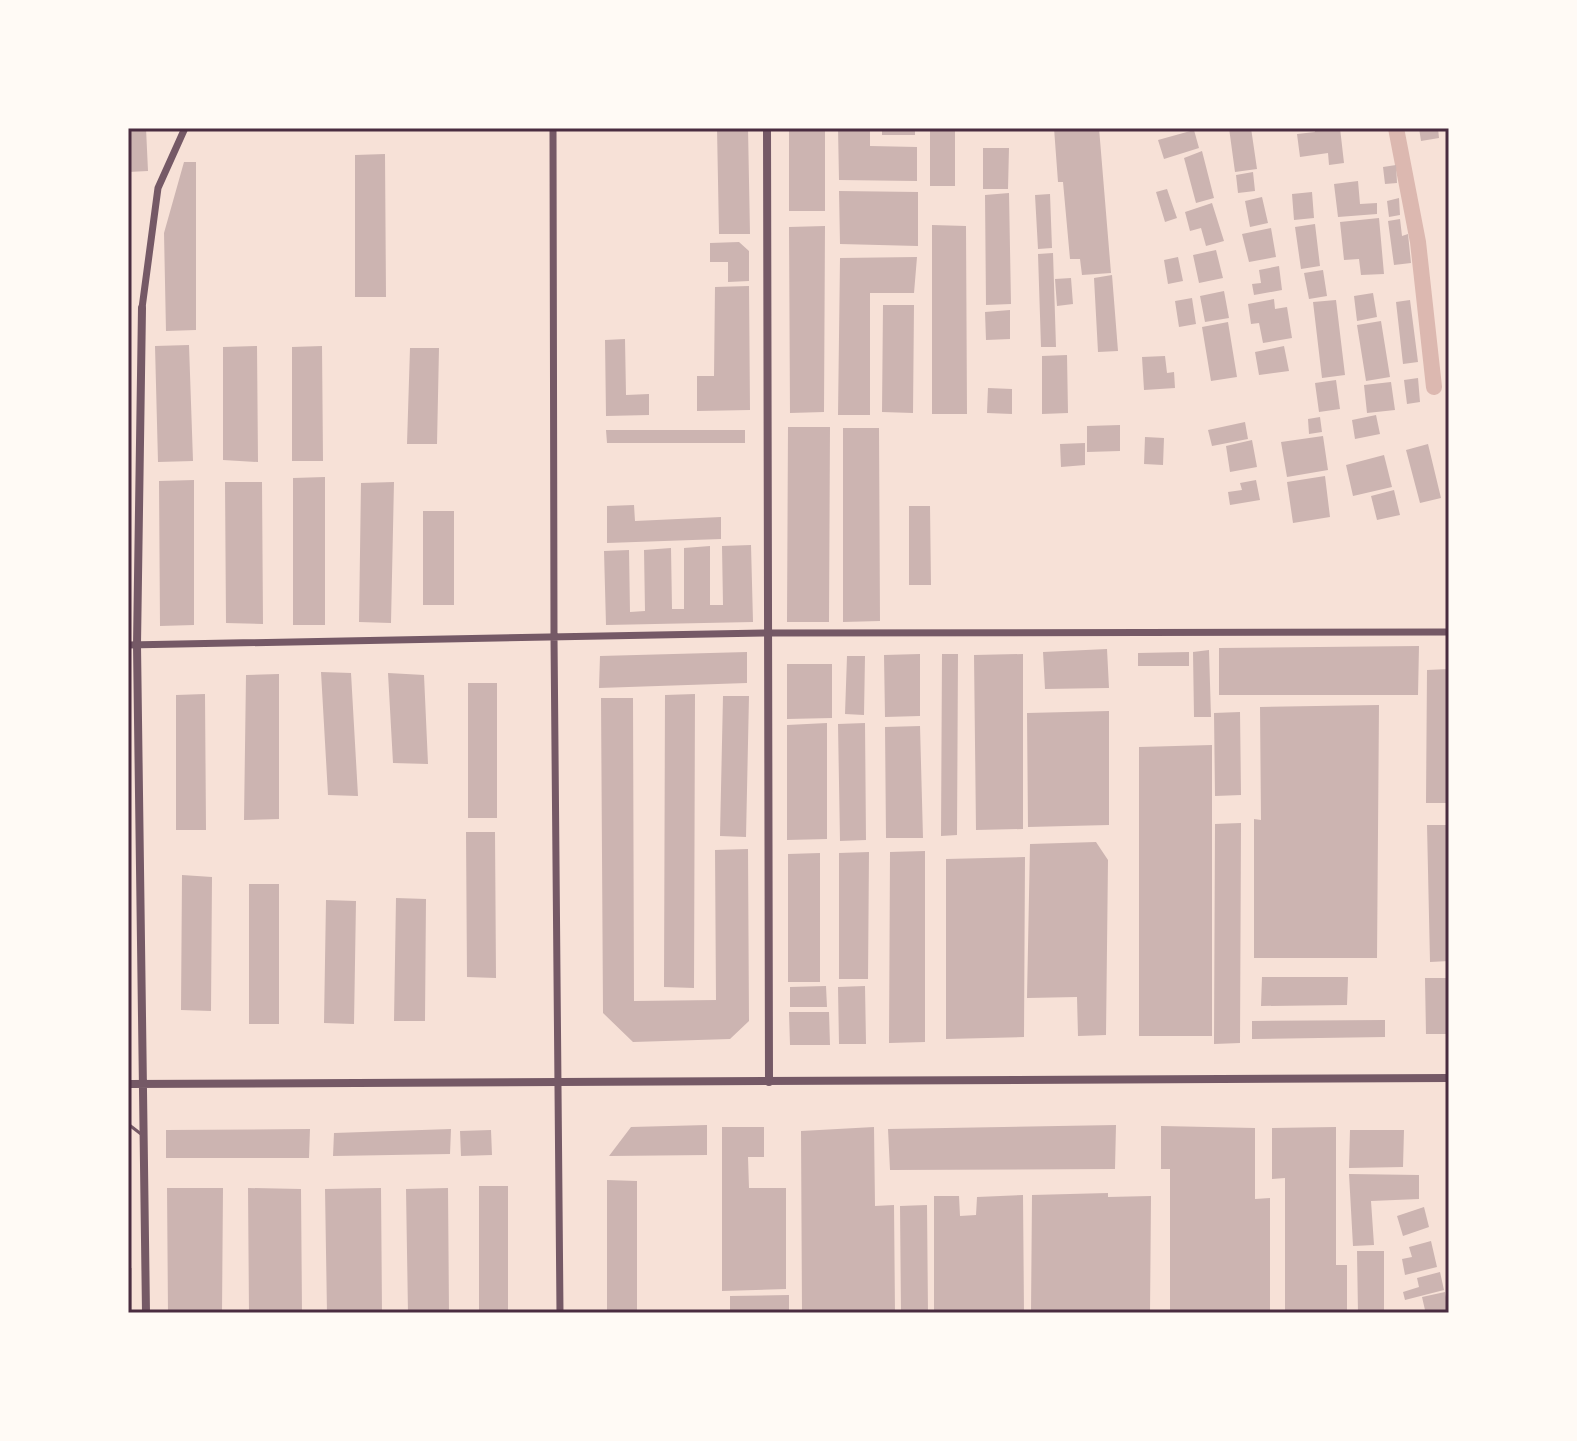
<svg xmlns="http://www.w3.org/2000/svg" width="1577" height="1441" font-family="Roboto,sans-serif">
<style>
.lines{fill:none;stroke-linecap:round;stroke-linejoin:round}
.canal{stroke:#dcb8b0;stroke-width:16}
.building{fill:#ccb4b1}
.service{stroke:#755966;stroke-width:3}
.minor{stroke:#755966;stroke-width:7}
.tertiary{stroke:#755966;stroke-width:8}
.neatline{fill:none;stroke:#4a2c40;stroke-width:3}
</style>
<rect width="100%" height="100%" fill="#f7e1d7"/>
<g class="lines">
<!-- canal -->
<path class="canal" d="M 1396,128 L 1418,242 L 1434,387"/>
</g>
<!-- building -->
<path class="building" d="M 128,128 L 146,128 L 148,171 L 128,172 Z
M 717,128 L 748,128 L 750,234 L 719,234 Z
M 789,128 L 825,128 L 825,211 L 789,211 Z
M 838,128 L 870,128 L 870,146 L 917,147 L 917,181 L 839,180 Z
M 882,128 L 915,128 L 915,135 L 882,135 Z
M 930,128 L 955,128 L 955,186 L 930,186 Z
M 1054,128 L 1099,128 L 1111,273 L 1082,275 L 1080,259 L 1070,259 L 1063,182 L 1058,182 Z
M 1229,128 L 1251,128 L 1257,169 L 1235,172 Z
M 1314,128 L 1340,128 L 1344,163 L 1329,165 L 1328,153 L 1300,157 L 1297,134 L 1315,132 Z
M 1419,128 L 1438,128 L 1439,138 L 1421,141 Z
M 1194,130 L 1199,148 L 1164,159 L 1158,140 Z
M 983,148 L 1009,148 L 1008,189 L 983,189 Z
M 1202,151 L 1214,198 L 1196,203 L 1184,158 Z
M 385,154 L 386,297 L 355,297 L 355,155 Z
M 184,162 L 196,162 L 196,330 L 166,331 L 164,233 Z
M 1396,165 L 1397,183 L 1385,184 L 1383,167 Z
M 1253,172 L 1255,191 L 1238,193 L 1236,175 Z
M 1358,181 L 1360,204 L 1377,203 L 1377,214 L 1338,217 L 1334,184 Z
M 1167,189 L 1177,218 L 1165,222 L 1156,192 Z
M 839,191 L 918,192 L 918,246 L 840,244 Z
M 1312,192 L 1314,218 L 1294,220 L 1292,194 Z
M 1009,193 L 1011,304 L 986,305 L 985,195 Z
M 1050,194 L 1052,248 L 1038,249 L 1035,195 Z
M 1262,197 L 1268,223 L 1250,227 L 1245,201 Z
M 1399,198 L 1400,215 L 1389,217 L 1387,201 Z
M 1212,203 L 1224,241 L 1206,246 L 1201,228 L 1190,231 L 1185,212 Z
M 1379,218 L 1384,274 L 1361,275 L 1359,259 L 1344,260 L 1340,222 Z
M 1400,219 L 1402,236 L 1408,234 L 1411,263 L 1394,265 L 1388,221 Z
M 1315,224 L 1320,266 L 1301,269 L 1295,227 Z
M 932,225 L 966,226 L 967,414 L 932,414 Z
M 825,226 L 824,412 L 790,413 L 789,227 Z
M 1271,228 L 1276,257 L 1249,262 L 1242,234 Z
M 739,242 L 749,251 L 749,281 L 728,282 L 728,262 L 710,262 L 710,243 Z
M 1216,250 L 1223,278 L 1199,283 L 1193,255 Z
M 1053,253 L 1056,347 L 1041,347 L 1038,254 Z
M 917,257 L 914,293 L 870,293 L 870,415 L 838,415 L 840,258 Z
M 1178,257 L 1183,281 L 1168,284 L 1164,260 Z
M 1279,266 L 1282,290 L 1254,295 L 1252,284 L 1261,283 L 1259,270 Z
M 1323,270 L 1327,296 L 1309,299 L 1304,273 Z
M 1112,275 L 1118,351 L 1098,352 L 1094,278 Z
M 1071,278 L 1073,304 L 1057,306 L 1055,279 Z
M 749,286 L 750,410 L 697,411 L 697,376 L 714,376 L 715,287 Z
M 1224,291 L 1229,318 L 1205,322 L 1200,296 Z
M 1373,293 L 1377,317 L 1357,321 L 1354,296 Z
M 1192,298 L 1196,324 L 1179,327 L 1175,301 Z
M 1274,299 L 1275,309 L 1287,307 L 1292,338 L 1263,343 L 1259,323 L 1251,324 L 1248,304 Z
M 1336,300 L 1345,375 L 1322,378 L 1313,302 Z
M 1410,300 L 1418,362 L 1403,364 L 1396,302 Z
M 883,305 L 914,305 L 913,413 L 882,412 Z
M 1010,310 L 1010,339 L 986,340 L 985,312 Z
M 1381,321 L 1390,377 L 1366,381 L 1357,325 Z
M 1228,322 L 1237,377 L 1211,381 L 1202,327 Z
M 625,339 L 626,395 L 649,394 L 649,415 L 606,416 L 605,340 Z
M 189,345 L 193,461 L 158,462 L 155,346 Z
M 257,346 L 258,462 L 223,460 L 223,347 Z
M 322,346 L 323,461 L 292,461 L 292,347 Z
M 1284,346 L 1289,371 L 1259,375 L 1255,352 Z
M 410,348 L 439,348 L 437,444 L 407,444 Z
M 1067,355 L 1068,413 L 1042,414 L 1042,356 Z
M 1165,356 L 1167,373 L 1174,372 L 1175,388 L 1144,390 L 1142,357 Z
M 1418,378 L 1420,402 L 1407,404 L 1404,380 Z
M 1336,380 L 1340,409 L 1319,412 L 1315,383 Z
M 1391,382 L 1395,410 L 1367,413 L 1364,385 Z
M 988,388 L 1012,389 L 1012,414 L 987,413 Z
M 1376,415 L 1380,434 L 1355,439 L 1352,420 Z
M 1320,417 L 1322,432 L 1309,434 L 1308,419 Z
M 1245,422 L 1248,439 L 1212,446 L 1208,430 Z
M 1120,425 L 1120,451 L 1087,452 L 1087,426 Z
M 788,427 L 830,427 L 829,622 L 787,622 Z
M 843,428 L 879,428 L 880,621 L 843,622 Z
M 606,430 L 745,430 L 745,443 L 607,443 Z
M 1323,436 L 1328,470 L 1287,477 L 1281,442 Z
M 1145,437 L 1164,438 L 1163,465 L 1144,464 Z
M 1252,440 L 1257,467 L 1230,472 L 1226,446 Z
M 1085,443 L 1085,465 L 1061,467 L 1060,444 Z
M 1428,444 L 1441,498 L 1420,503 L 1406,450 Z
M 1384,455 L 1392,487 L 1353,496 L 1346,465 Z
M 1325,476 L 1330,517 L 1293,523 L 1287,482 Z
M 325,477 L 325,625 L 293,625 L 293,478 Z
M 194,480 L 194,625 L 160,626 L 159,481 Z
M 1256,480 L 1260,500 L 1230,505 L 1228,492 L 1242,490 L 1240,483 Z
M 225,482 L 262,482 L 263,624 L 226,623 Z
M 394,482 L 391,623 L 359,622 L 361,483 Z
M 1394,490 L 1400,515 L 1377,520 L 1371,496 Z
M 634,505 L 635,521 L 721,517 L 721,539 L 607,543 L 607,506 Z
M 909,506 L 930,506 L 931,585 L 909,585 Z
M 423,511 L 454,511 L 454,605 L 423,605 Z
M 751,545 L 753,622 L 606,625 L 604,551 L 629,550 L 630,612 L 645,611 L 644,550 L 671,548 L 672,609 L 684,609 L 684,548 L 710,546 L 710,605 L 723,605 L 722,546 Z
M 1419,646 L 1418,695 L 1219,695 L 1219,648 Z
M 1107,649 L 1109,688 L 1045,689 L 1043,652 Z
M 1209,650 L 1211,717 L 1194,717 L 1193,652 Z
M 747,652 L 747,683 L 599,688 L 600,656 Z
M 1189,652 L 1189,666 L 1138,666 L 1138,653 Z
M 920,654 L 920,716 L 885,717 L 884,655 Z
M 942,654 L 958,654 L 957,835 L 941,836 Z
M 1023,654 L 1023,829 L 976,830 L 974,655 Z
M 847,656 L 865,656 L 864,715 L 845,714 Z
M 787,664 L 832,664 L 832,718 L 787,719 Z
M 1449,669 L 1449,803 L 1426,803 L 1427,670 Z
M 321,672 L 351,673 L 358,796 L 328,795 Z
M 388,673 L 424,675 L 428,764 L 393,763 Z
M 279,674 L 279,819 L 244,820 L 246,675 Z
M 468,683 L 497,683 L 497,818 L 468,818 Z
M 205,694 L 206,830 L 176,830 L 176,695 Z
M 695,694 L 694,988 L 664,987 L 665,695 Z
M 723,696 L 749,696 L 746,837 L 720,836 Z
M 601,698 L 633,698 L 634,1001 L 716,1000 L 715,850 L 748,849 L 749,1021 L 730,1039 L 633,1042 L 603,1013 Z
M 1379,705 L 1377,958 L 1254,958 L 1254,819 L 1261,820 L 1260,707 Z
M 1109,711 L 1109,825 L 1028,827 L 1027,713 Z
M 1240,712 L 1241,795 L 1215,796 L 1214,713 Z
M 827,723 L 827,839 L 787,840 L 787,725 Z
M 865,723 L 866,840 L 840,841 L 838,724 Z
M 920,726 L 923,838 L 886,838 L 885,727 Z
M 1212,745 L 1212,1036 L 1139,1036 L 1139,747 Z
M 1241,823 L 1240,1043 L 1214,1044 L 1215,824 Z
M 1427,825 L 1449,825 L 1449,961 L 1430,962 Z
M 466,832 L 495,832 L 496,978 L 467,977 Z
M 1096,842 L 1108,860 L 1106,1035 L 1078,1036 L 1077,997 L 1027,998 L 1030,844 Z
M 925,851 L 925,1042 L 889,1043 L 890,852 Z
M 869,852 L 868,979 L 839,979 L 839,853 Z
M 820,853 L 820,982 L 788,982 L 788,854 Z
M 1025,857 L 1024,1037 L 946,1039 L 946,859 Z
M 182,875 L 212,877 L 211,1011 L 181,1010 Z
M 249,884 L 279,884 L 279,1024 L 249,1024 Z
M 396,898 L 426,899 L 425,1021 L 394,1021 Z
M 326,900 L 356,901 L 354,1024 L 324,1023 Z
M 1262,977 L 1348,977 L 1347,1005 L 1261,1006 Z
M 1425,978 L 1449,978 L 1449,1034 L 1426,1034 Z
M 826,986 L 827,1007 L 790,1007 L 790,987 Z
M 865,986 L 866,1044 L 839,1044 L 838,987 Z
M 789,1012 L 829,1012 L 830,1045 L 790,1045 Z
M 1385,1020 L 1385,1037 L 1252,1039 L 1252,1021 Z
M 707,1125 L 707,1155 L 609,1156 L 631,1127 Z
M 1116,1125 L 1115,1169 L 890,1170 L 888,1129 Z
M 1161,1126 L 1255,1128 L 1255,1199 L 1270,1198 L 1270,1313 L 1170,1313 L 1170,1169 L 1161,1169 Z
M 722,1127 L 764,1127 L 764,1157 L 748,1157 L 749,1188 L 786,1188 L 786,1289 L 722,1291 Z
M 874,1127 L 875,1206 L 894,1205 L 895,1313 L 802,1313 L 801,1131 Z
M 1336,1127 L 1336,1265 L 1347,1265 L 1347,1313 L 1285,1313 L 1285,1178 L 1272,1179 L 1272,1128 Z
M 310,1129 L 309,1158 L 166,1158 L 166,1130 Z
M 451,1129 L 450,1154 L 333,1156 L 334,1133 Z
M 491,1130 L 492,1155 L 461,1156 L 460,1131 Z
M 1350,1130 L 1404,1130 L 1403,1167 L 1349,1168 Z
M 1349,1174 L 1419,1175 L 1419,1199 L 1371,1201 L 1374,1245 L 1353,1246 Z
M 607,1180 L 637,1181 L 637,1313 L 607,1313 Z
M 479,1186 L 508,1186 L 508,1313 L 479,1313 Z
M 167,1188 L 223,1188 L 222,1313 L 168,1313 Z
M 248,1188 L 301,1189 L 302,1313 L 249,1313 Z
M 381,1188 L 382,1313 L 327,1313 L 325,1189 Z
M 448,1188 L 449,1313 L 408,1313 L 406,1189 Z
M 1108,1193 L 1108,1197 L 1151,1196 L 1150,1313 L 1031,1313 L 1032,1195 Z
M 1023,1195 L 1024,1313 L 934,1313 L 934,1196 L 959,1196 L 960,1216 L 976,1215 L 977,1197 Z
M 927,1205 L 928,1313 L 901,1313 L 900,1206 Z
M 1424,1207 L 1429,1227 L 1403,1236 L 1397,1216 Z
M 1431,1241 L 1437,1267 L 1405,1275 L 1402,1259 L 1412,1257 L 1409,1247 Z
M 1357,1251 L 1384,1251 L 1384,1313 L 1358,1313 Z
M 128,1268 L 132,1268 L 132,1313 L 128,1313 Z
M 1440,1272 L 1444,1290 L 1405,1300 L 1403,1292 L 1419,1287 L 1417,1278 Z
M 1445,1292 L 1449,1313 L 1418,1313 L 1425,1310 L 1422,1297 Z
M 789,1295 L 789,1313 L 730,1313 L 730,1296 Z"/>
<g class="lines">
<!-- service -->
<path class="service" d="M 128,1124 L 141,1134"/>
<!-- minor -->
<path class="minor" d="M 553,128 L 554,637 L 560,1313
M 142,308 L 158,188 L 185,128
M 128,645 L 767,633 L 1449,632"/>
<!-- tertiary -->
<path class="tertiary" d="M 767,128 L 769,1082
M 142,308 L 137,645 L 146,1313
M 128,1084 L 1449,1078"/>
</g>
<!-- border -->
<rect width="1577" height="1441" fill="none" stroke="#fffaf5" stroke-width="260"/>
<rect x="130" y="130" width="1317" height="1181" class="neatline"/>
</svg>
